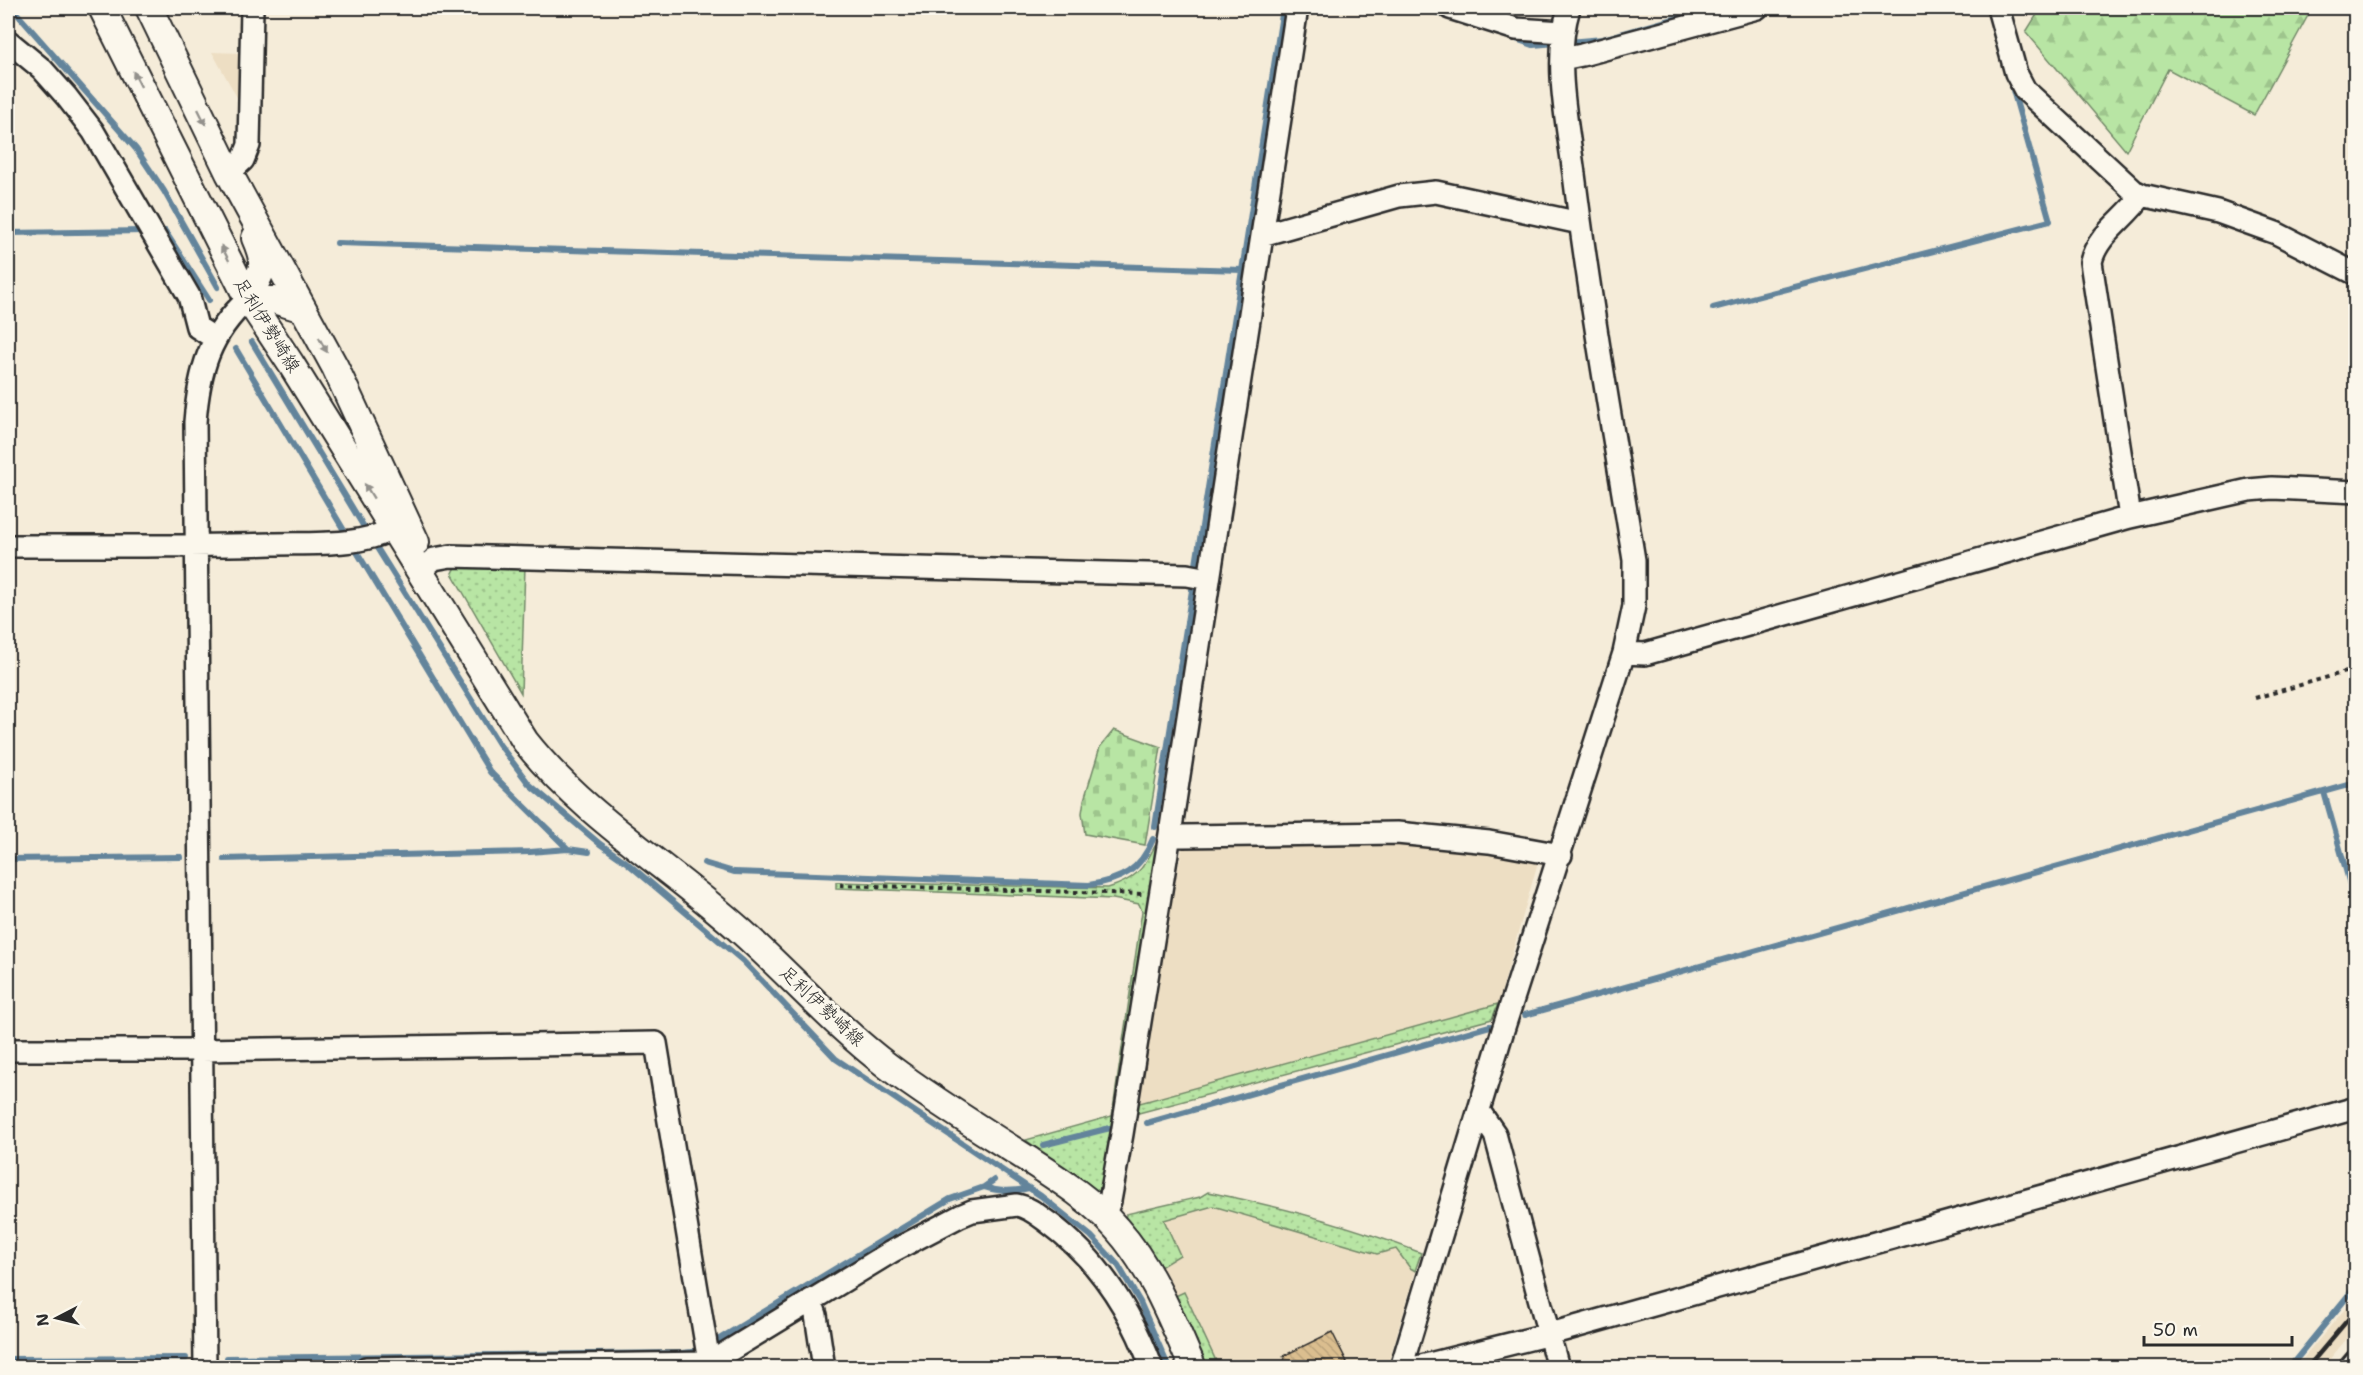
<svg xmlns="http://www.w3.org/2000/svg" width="2363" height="1375" font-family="'Shantell Sans','Klee One',sans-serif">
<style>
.built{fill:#eddec3}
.grass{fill:url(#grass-dots);stroke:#728868;stroke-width:1.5}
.forest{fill:url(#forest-firs);stroke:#728868;stroke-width:1.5}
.cemetery{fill:url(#cemetery-stones);stroke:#728868;stroke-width:1.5}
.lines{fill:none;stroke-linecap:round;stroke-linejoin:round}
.stream{stroke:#63849b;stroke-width:6}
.building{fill:url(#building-back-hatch);stroke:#2b2b2b;stroke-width:1.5}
.minor-casing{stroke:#2b2b2b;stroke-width:26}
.major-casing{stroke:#2b2b2b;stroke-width:30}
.path{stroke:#2b2b2b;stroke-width:4;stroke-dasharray:4.5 4.5;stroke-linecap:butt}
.minor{stroke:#fbf7ec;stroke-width:21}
.major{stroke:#fbf7ec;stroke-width:26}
.rail{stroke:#2b2b2b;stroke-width:4.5}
.oneway{fill:#93918c}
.labels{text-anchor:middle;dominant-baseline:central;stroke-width:6;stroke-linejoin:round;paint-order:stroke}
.street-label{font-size:18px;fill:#2b2b2b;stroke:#fbf7ec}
</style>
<defs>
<pattern id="grass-dots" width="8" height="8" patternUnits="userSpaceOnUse" patternTransform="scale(1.5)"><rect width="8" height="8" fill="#b8e5a4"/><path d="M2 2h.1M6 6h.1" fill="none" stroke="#9ec58d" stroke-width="1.8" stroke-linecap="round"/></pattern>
<pattern id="forest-firs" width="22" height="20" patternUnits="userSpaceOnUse" patternTransform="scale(1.5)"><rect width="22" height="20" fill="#b8e5a4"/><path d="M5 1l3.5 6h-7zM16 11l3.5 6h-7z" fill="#9ec58d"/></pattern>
<pattern id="cemetery-stones" width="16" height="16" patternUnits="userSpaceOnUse" patternTransform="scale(1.5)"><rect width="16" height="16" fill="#b8e5a4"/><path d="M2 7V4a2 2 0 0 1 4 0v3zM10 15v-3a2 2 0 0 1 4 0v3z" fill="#9ec58d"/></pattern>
<pattern id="building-back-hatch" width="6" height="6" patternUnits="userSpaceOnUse" patternTransform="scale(1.5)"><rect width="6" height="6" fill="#dbbe8f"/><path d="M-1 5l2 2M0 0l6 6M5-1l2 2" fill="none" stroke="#bca37c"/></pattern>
</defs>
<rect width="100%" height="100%" fill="#f5ecd9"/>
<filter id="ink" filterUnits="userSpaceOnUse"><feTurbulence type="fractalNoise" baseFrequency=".0167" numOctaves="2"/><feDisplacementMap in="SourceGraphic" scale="12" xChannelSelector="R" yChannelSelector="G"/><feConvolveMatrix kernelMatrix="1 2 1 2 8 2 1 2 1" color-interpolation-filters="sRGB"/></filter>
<g filter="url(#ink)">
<!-- built -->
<path class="built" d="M 212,52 L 242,53 L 239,101 Z
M 1394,839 L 1538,862 L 1498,1004 L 1136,1104 L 1159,967 L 1182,849 L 1307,840 Z
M 1208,1192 L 1253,1201 L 1395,1243 L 1421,1253 L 1388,1364 L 1378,1368 L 1206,1367 L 1205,1366 L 1216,1360 L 1184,1292 L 1173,1297 L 1157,1269 L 1167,1263 L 1126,1214 L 1200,1197 Z
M 2355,1297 L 2355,1329 L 2323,1367 L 2296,1367 Z"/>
<!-- grass -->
<path class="grass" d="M 457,563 L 525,566 L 521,693 L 452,573 Z
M 1155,846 L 1159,846 L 1104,1199 L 1026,1140 L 1112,1116 L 1142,911 L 1139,904 L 1113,899 L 836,888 L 836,882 L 1108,888 C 1134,880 1143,870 1155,846 Z
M 1498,1004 L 1492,1019 L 1135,1114 L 1136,1104 Z
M 1208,1192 C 1278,1206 1355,1227 1421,1253 L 1415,1271 L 1410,1268 L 1396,1249 L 1377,1254 L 1213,1206 L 1164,1220 L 1180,1255 L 1157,1269 L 1125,1221 L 1126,1214 L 1200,1197 Z
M 1184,1292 L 1216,1361 L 1205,1366 L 1173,1297 Z"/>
<!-- forest -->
<path class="forest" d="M 2041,8 L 2309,8 L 2311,10 L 2254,115 L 2168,69 L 2126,151 L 2026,32 Z"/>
<!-- cemetery -->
<path class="cemetery" d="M 1114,730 L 1161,747 L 1145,845 L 1085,834 L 1082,813 L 1084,800 L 1100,747 Z"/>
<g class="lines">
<!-- stream -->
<path class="stream" d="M 12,8 L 136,149 L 164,191 L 218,287
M 1422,8 L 1450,17
M 1510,37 L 1533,45 L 1603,39 L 1713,8
M 155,231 L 165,231 L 209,300
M 8,233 L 145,231
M 337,243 L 1242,270
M 1713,308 L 2050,221 L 2011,83
M 252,342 L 367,532
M 236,349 L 348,537
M 377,548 L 499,744 L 529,784 L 600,844 L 626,862 L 743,961 L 836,1059 L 1041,1196 L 1091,1236 L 1118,1265 L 1140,1302 L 1169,1368
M 357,552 L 490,772 L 568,849
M 2324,792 L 2356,906
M 1155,827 L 1283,8
M 8,859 L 181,857
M 224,859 L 530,852 L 568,849 L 589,852
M 704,863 L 734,872 L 1089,885 C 1121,880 1140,871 1153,839
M 1525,1015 L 2356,783
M 1147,1123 L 1490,1026
M 1043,1145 L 1110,1128
M 984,1187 C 999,1192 1013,1192 1029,1188
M 711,1344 L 950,1199 L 984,1187 L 994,1180
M 227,1358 L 682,1353 L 692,1352 L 702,1348
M 8,1359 L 186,1358
M 2289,1368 L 2356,1286"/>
</g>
<!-- building -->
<path class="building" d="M 1332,1332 L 1347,1362 L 1336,1368 L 1288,1368 L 1283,1356 Z"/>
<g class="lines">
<!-- minor casing -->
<g class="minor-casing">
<path id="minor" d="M 1450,8 L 1516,29 L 1563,32
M 1998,8 L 2016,73 L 2025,90 L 2134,191 L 2142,195 L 2218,212 L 2276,233 L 2356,274
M 8,41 L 42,69 L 66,96 L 93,131 L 189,296 L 197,327 L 214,338
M 1562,59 L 1582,55 L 1757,8
M 229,173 L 243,160 L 249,145 L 252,8
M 1262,235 L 1399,196 L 1436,192 L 1580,223
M 2130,517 L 2091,262 C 2097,234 2127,218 2142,195
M 8,546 C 96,546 184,547 272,544 C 308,543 360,547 392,529
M 427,565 L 434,559 L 451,556 L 1187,575 L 1209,579
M 1624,653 L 1645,654 L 2130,517 L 2249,490 L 2272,488 L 2356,492
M 1170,834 L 1183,836 L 1397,833 L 1489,842 L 1561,855
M 8,1050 L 202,1050 L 656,1043 L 710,1368
M 1479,1111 L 1495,1134 L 1558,1368
M 1104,1215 L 1110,1201 L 1122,1134 L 1170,834 L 1297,8
M 811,1300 L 816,1315 L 824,1368
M 205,1368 L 195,422 C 199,371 209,334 248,299
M 366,1368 L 709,1363 L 891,1252 L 960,1216 L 972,1211 L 1017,1205 C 1029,1207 1039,1216 1049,1223 C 1098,1259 1131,1311 1152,1368
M 1401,1368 L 1503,1030 L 1624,653 L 1634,606 L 1634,560 C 1613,431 1590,303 1574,174 C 1567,120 1553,61 1569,8
M 1413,1368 L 1550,1334 L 2356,1108
M 2350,1368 L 2356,1361"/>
</g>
<!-- major casing -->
<g class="major-casing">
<path id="major" d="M 102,8 L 248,299 L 291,364 L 525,741 C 585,817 670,867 741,931 C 791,976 836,1027 889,1067 C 934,1101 982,1130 1029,1160 C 1060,1180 1093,1201 1117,1229 C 1152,1268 1172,1320 1193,1368
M 149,8 L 229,173 L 335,367 L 416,542
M 255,238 C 269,270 260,271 248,299 L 274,300 L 303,309"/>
</g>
<!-- path -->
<path class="path" d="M 2255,698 L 2356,669
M 840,885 L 1142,894"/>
<!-- minor -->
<use href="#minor" class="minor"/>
<!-- major -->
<use href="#major" class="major"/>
<!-- rail -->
<path class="rail" d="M 2307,1368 L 2356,1310"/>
</g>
<!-- one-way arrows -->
<defs><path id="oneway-solid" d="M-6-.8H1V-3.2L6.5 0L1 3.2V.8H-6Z" transform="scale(1.5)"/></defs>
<g class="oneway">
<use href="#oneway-solid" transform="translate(137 79) rotate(-117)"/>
<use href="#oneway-solid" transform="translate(202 117) rotate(64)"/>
<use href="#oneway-solid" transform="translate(225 253) rotate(-117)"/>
<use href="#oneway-solid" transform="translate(323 345) rotate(61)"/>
<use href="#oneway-solid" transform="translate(369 491) rotate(-122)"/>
</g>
</g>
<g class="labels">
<!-- street labels -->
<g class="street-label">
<text transform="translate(267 325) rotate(58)">足利伊勢崎線</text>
<text transform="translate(822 1006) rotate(43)">足利伊勢崎線</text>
</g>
</g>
<!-- margin -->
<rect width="2363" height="1375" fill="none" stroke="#fbf7ec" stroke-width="30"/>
<rect x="15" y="15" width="2333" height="1345" fill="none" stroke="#2b2b2b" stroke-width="2" filter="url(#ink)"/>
<!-- north arrow -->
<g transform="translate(57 1318) rotate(263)" stroke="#fbf7ec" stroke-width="4.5" paint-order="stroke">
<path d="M0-4.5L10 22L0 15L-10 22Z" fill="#2b2b2b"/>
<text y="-9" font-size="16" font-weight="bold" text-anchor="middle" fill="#2b2b2b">N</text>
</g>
<!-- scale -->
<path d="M2144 1336v9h148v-9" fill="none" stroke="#2b2b2b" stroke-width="3"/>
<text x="2153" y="1336" font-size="18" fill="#2b2b2b" stroke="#fbf7ec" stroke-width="4.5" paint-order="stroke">50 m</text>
</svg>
